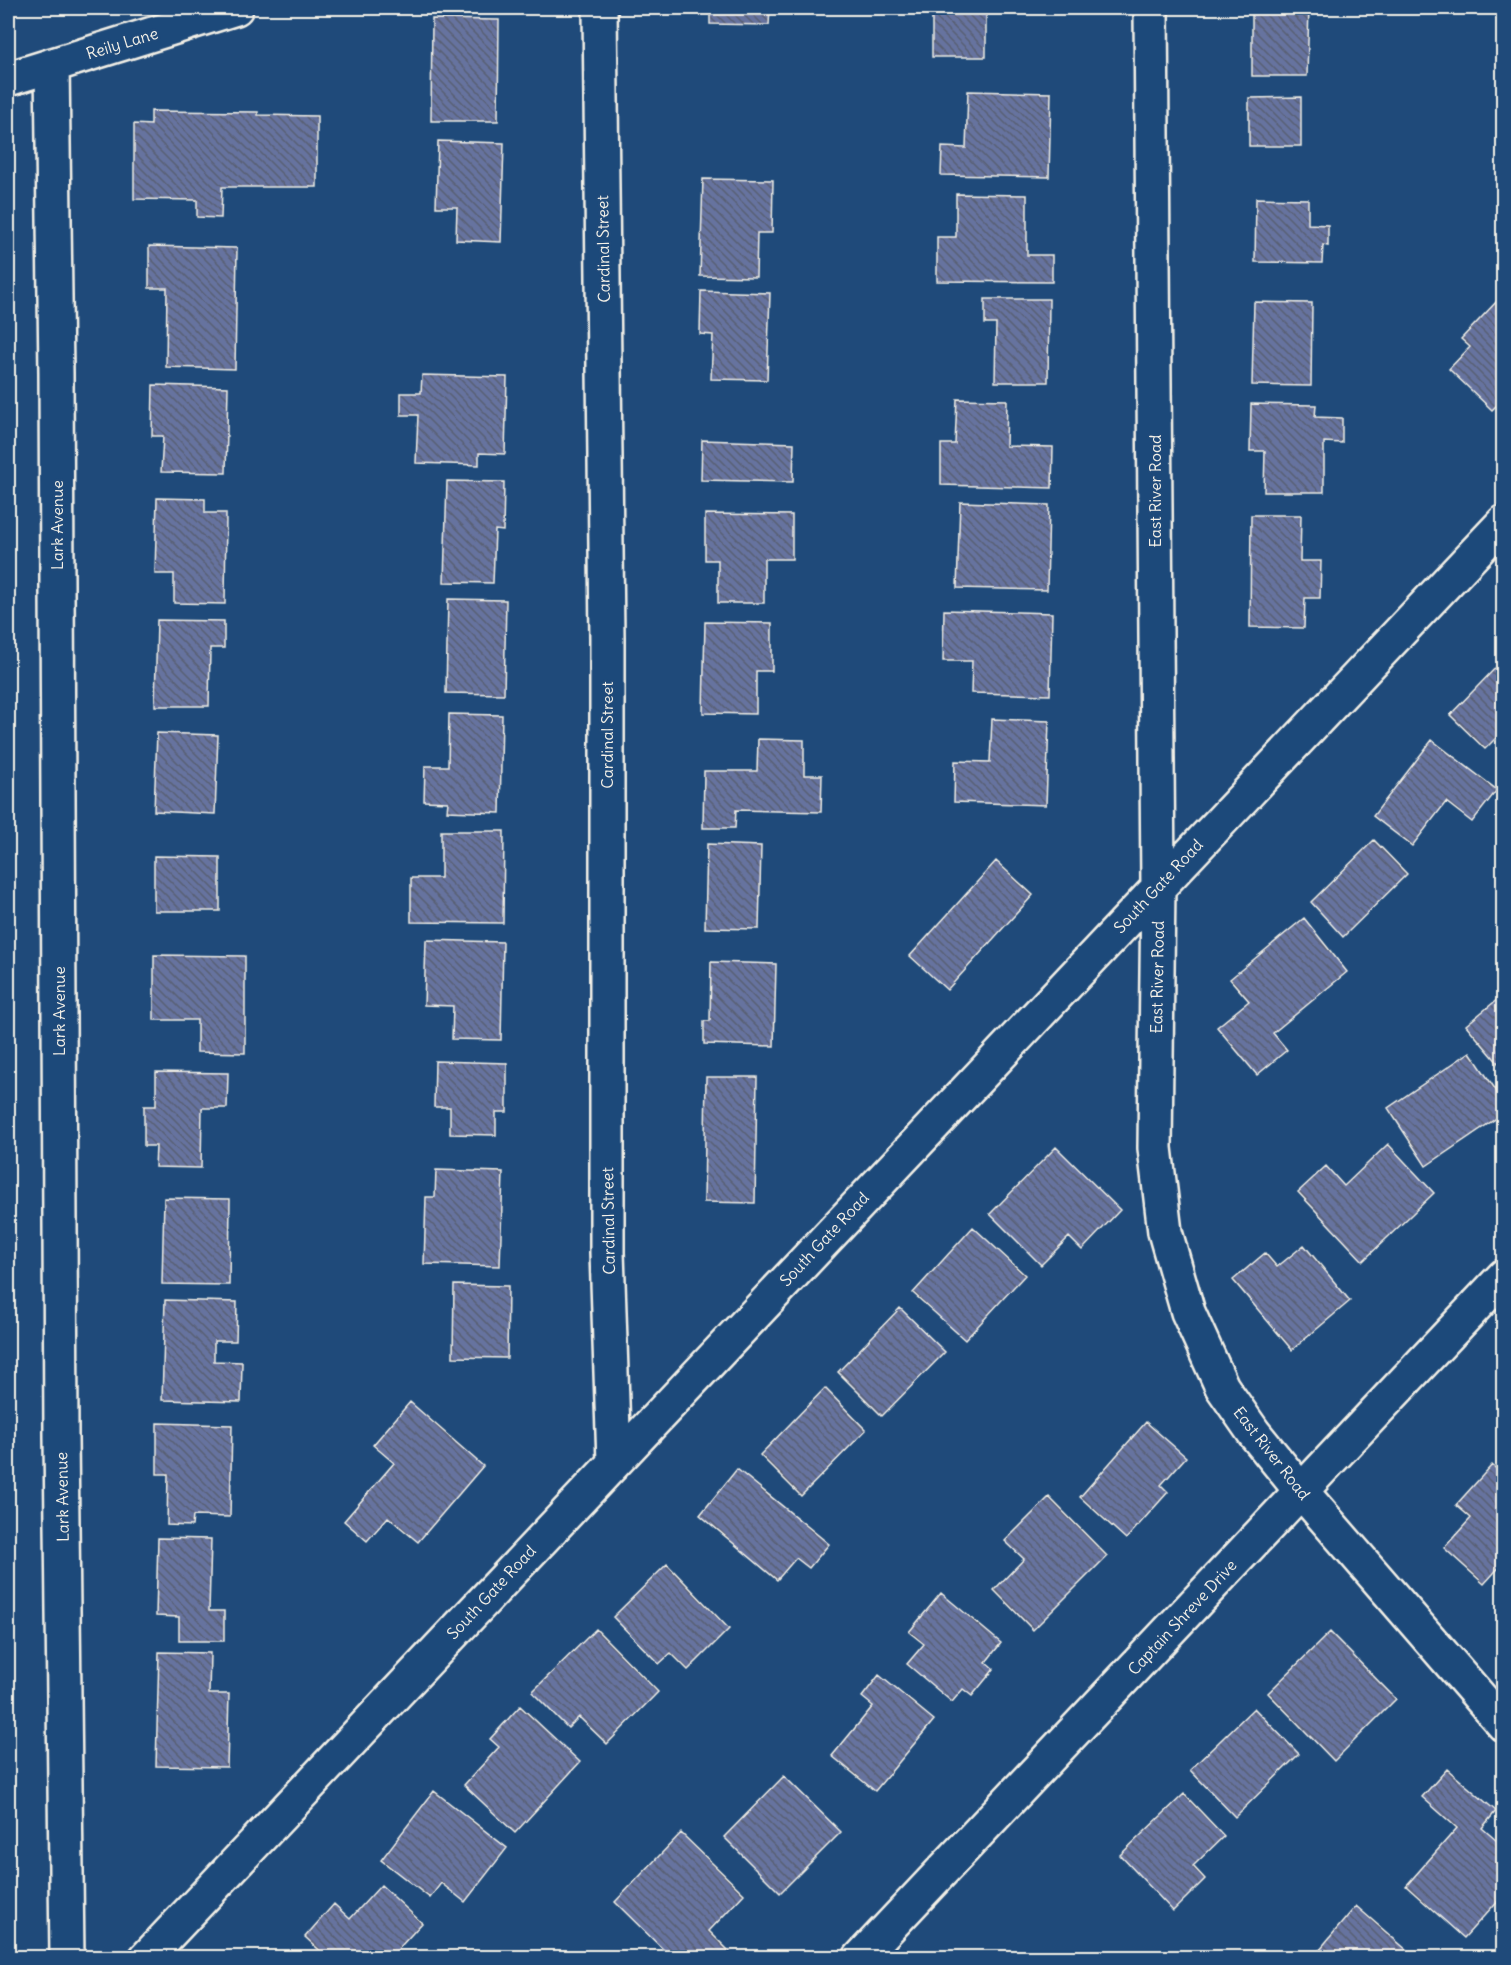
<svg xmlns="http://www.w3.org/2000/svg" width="1511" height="1965" font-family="Delius,sans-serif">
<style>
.building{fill:url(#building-back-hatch);stroke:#f4f1e8;stroke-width:1.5}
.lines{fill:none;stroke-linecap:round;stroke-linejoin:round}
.street-casing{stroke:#f4f1e8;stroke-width:38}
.street{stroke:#1f4a7a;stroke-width:33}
.labels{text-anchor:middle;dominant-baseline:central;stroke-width:4.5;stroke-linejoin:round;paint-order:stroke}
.street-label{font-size:16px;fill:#f4f1e8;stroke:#1f4a7a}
</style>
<defs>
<pattern id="building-back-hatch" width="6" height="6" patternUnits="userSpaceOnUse" patternTransform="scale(1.5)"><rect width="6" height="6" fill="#66739f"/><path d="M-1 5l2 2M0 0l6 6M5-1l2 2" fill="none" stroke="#585e72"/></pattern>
</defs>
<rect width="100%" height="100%" fill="#1f4a7a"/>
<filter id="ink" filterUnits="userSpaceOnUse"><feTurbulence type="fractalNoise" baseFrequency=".0167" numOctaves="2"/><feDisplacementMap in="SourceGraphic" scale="12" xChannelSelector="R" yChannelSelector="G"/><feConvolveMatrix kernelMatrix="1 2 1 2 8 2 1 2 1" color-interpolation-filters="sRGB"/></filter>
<g filter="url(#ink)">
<!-- building -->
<path class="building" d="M 710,8 L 770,8 L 769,25 L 710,24 Z
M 932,8 L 986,8 L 986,57 L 932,57 Z
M 1252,8 L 1309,8 L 1307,76 L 1252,76 Z
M 432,19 L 499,20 L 498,121 L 431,121 Z
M 968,91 L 1051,93 L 1049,177 L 941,175 L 942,147 L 966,148 Z
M 1301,97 L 1301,146 L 1249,146 L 1249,98 Z
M 151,111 L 258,112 L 258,115 L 317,116 L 317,187 L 222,187 L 221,218 L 197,217 L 197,200 L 134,199 L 134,124 L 151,125 Z
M 438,141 L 504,143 L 501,242 L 456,240 L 457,207 L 436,207 Z
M 703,179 L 773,180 L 772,233 L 757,233 L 756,277 L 700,276 Z
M 956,194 L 1027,195 L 1027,255 L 1052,255 L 1052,282 L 937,281 L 937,237 L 956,237 Z
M 1256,198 L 1308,199 L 1308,224 L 1328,225 L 1328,246 L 1323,245 L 1322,263 L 1255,262 Z
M 149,246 L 237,248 L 235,369 L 166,367 L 167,288 L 149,288 Z
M 701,291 L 770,293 L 767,380 L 711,379 L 713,335 L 700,334 Z
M 1500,298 L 1504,301 L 1504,398 L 1492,410 L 1449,369 L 1470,347 L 1461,339 Z
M 985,299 L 1049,299 L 1048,382 L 995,382 L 996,324 L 985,324 Z
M 1254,302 L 1312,303 L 1311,386 L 1252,385 Z
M 422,375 L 507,377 L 505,454 L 479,453 L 479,465 L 416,463 L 418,415 L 401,415 L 401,393 L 421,393 Z
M 153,385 L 228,387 L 226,473 L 161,472 L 163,436 L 152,436 Z
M 957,399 L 1007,400 L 1006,446 L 1053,447 L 1052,488 L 941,485 L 941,444 L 955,444 Z
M 1251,404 L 1316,405 L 1315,417 L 1342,418 L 1342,443 L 1324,442 L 1324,492 L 1264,492 L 1265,451 L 1250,451 Z
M 702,440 L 794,443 L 793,482 L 701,480 Z
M 447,481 L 504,482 L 503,531 L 495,530 L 493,583 L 444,582 Z
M 157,498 L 205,499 L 205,513 L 226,513 L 225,604 L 174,603 L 174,574 L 155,574 Z
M 960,502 L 1049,505 L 1047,590 L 957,588 Z
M 705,514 L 792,515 L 792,559 L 764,559 L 764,603 L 718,603 L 718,560 L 705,560 Z
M 1251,515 L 1301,515 L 1300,561 L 1321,561 L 1320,598 L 1305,598 L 1304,628 L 1250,627 Z
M 448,599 L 506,600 L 504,694 L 446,693 Z
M 944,610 L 1052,613 L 1050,695 L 971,693 L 972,661 L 943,661 Z
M 157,620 L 224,621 L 224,648 L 210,648 L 209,706 L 155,706 Z
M 705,622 L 772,623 L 772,671 L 756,671 L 756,714 L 703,713 Z
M 1504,659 L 1504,730 L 1485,749 L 1450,715 Z
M 449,714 L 502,715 L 500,813 L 447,811 L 448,802 L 424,801 L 425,766 L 448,766 Z
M 992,719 L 1049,721 L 1046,805 L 954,802 L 955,761 L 990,762 Z
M 157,733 L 218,735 L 215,814 L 154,811 Z
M 758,739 L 804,740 L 804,775 L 822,775 L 821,812 L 736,810 L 735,828 L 703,828 L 704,771 L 757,771 Z
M 1432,740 L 1497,790 L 1472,822 L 1446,802 L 1412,846 L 1373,816 Z
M 441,831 L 504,831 L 503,923 L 411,922 L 411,878 L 441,878 Z
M 1374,840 L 1407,874 L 1343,937 L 1311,902 Z
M 707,844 L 761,846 L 759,929 L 705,928 Z
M 154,856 L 220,857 L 220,911 L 154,911 Z
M 996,861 L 1033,895 L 947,990 L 910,956 Z
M 1304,918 L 1347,972 L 1273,1033 L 1287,1050 L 1257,1075 L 1217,1027 L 1249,1001 L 1230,979 Z
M 426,940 L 503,942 L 501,1040 L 452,1039 L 453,1006 L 424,1005 Z
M 154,955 L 245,956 L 245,1053 L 197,1052 L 197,1020 L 154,1020 Z
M 711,962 L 776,964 L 774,1046 L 704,1044 L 704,1021 L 710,1021 Z
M 1504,994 L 1504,1070 L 1466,1025 Z
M 1470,1052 L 1504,1102 L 1504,1113 L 1426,1166 L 1388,1108 Z
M 435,1061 L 507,1063 L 507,1112 L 496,1112 L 496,1135 L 450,1134 L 450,1107 L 434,1107 Z
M 156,1072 L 228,1073 L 227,1108 L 202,1108 L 201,1168 L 155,1167 L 156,1146 L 144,1146 L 144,1106 L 156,1106 Z
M 706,1077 L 757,1077 L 755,1203 L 704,1202 Z
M 1388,1144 L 1434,1193 L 1363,1261 L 1298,1192 L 1326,1166 L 1344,1186 Z
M 1056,1147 L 1120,1210 L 1082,1250 L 1069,1237 L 1041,1265 L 990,1214 Z
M 436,1170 L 503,1172 L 500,1266 L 424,1264 L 426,1197 L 435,1197 Z
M 164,1198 L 230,1199 L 229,1285 L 162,1284 Z
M 973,1227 L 1025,1275 L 965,1340 L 913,1293 Z
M 1304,1245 L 1350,1301 L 1292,1350 L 1233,1280 L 1265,1253 L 1277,1267 Z
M 454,1285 L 508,1286 L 507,1358 L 453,1357 Z
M 165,1300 L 237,1302 L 236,1341 L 214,1341 L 214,1361 L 242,1362 L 241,1402 L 162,1400 Z
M 900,1308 L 945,1352 L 882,1416 L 838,1372 Z
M 825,1388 L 866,1430 L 801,1496 L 760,1455 Z
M 410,1402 L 483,1466 L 418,1542 L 388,1517 L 367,1541 L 344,1521 L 394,1463 L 373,1445 Z
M 1146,1422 L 1186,1457 L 1161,1485 L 1168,1492 L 1126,1539 L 1080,1497 Z
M 157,1423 L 232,1425 L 230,1517 L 193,1516 L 192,1526 L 167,1525 L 168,1474 L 157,1474 Z
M 1492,1465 L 1504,1476 L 1504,1562 L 1484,1584 L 1444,1548 L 1471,1518 L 1456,1505 Z
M 737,1469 L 829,1544 L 809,1568 L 796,1558 L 777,1580 L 700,1515 Z
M 1049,1497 L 1107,1556 L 1033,1630 L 994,1590 L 1024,1559 L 1005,1541 Z
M 158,1538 L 211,1539 L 209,1611 L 224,1611 L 224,1641 L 179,1641 L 179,1617 L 156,1616 Z
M 667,1564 L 729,1629 L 688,1670 L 671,1653 L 659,1664 L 613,1617 Z
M 941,1593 L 1001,1643 L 986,1662 L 994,1669 L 972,1696 L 963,1689 L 952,1702 L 907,1664 L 924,1644 L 909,1632 Z
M 596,1629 L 658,1692 L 607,1744 L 579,1717 L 568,1728 L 532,1692 Z
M 1330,1632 L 1396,1699 L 1334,1761 L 1268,1693 Z
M 159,1652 L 210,1653 L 209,1694 L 229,1694 L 227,1767 L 156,1766 Z
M 879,1675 L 934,1720 L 875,1791 L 832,1756 L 873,1706 L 862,1697 Z
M 520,1706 L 580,1762 L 515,1833 L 464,1785 L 499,1747 L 490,1739 Z
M 1254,1708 L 1299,1754 L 1235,1817 L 1190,1770 Z
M 1447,1769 L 1496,1811 L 1482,1828 L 1504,1847 L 1504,1894 L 1464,1938 L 1406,1886 L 1457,1828 L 1422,1797 Z
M 784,1776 L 841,1832 L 780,1893 L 724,1837 Z
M 434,1791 L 507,1848 L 465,1902 L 441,1883 L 430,1898 L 381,1860 Z
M 1184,1794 L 1224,1836 L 1193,1866 L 1205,1879 L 1173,1911 L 1120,1855 Z
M 681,1833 L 744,1894 L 709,1931 L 731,1953 L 727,1958 L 672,1958 L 615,1902 Z
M 381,1885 L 422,1923 L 390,1958 L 328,1958 L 305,1937 L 334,1904 L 350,1919 Z
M 1356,1906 L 1416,1958 L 1318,1958 L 1315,1955 Z
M 290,1950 L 299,1958 L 284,1958 Z"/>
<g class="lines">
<!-- street casing -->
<g class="street-casing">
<path id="street" d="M 600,8 L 607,638 L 607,1252 L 614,1462
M 1151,8 L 1158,885 L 1155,1148 L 1165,1232 L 1188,1312 L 1222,1387 L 1254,1433 L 1301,1491 L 1504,1725
M 52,65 L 56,373 L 61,1437 L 67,1958
M 8,79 L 236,8
M 146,1958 L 1504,522
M 860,1958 L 1504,1276"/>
</g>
<!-- street -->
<use href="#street" class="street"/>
</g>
</g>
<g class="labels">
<!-- street labels -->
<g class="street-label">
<text transform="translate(122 43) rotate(-17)">Reily Lane</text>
<text transform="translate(603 249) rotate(-91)">Cardinal Street</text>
<text transform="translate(1155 491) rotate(-90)">East River Road</text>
<text transform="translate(57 525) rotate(-90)">Lark Avenue</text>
<text transform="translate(607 735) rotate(-90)">Cardinal Street</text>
<text transform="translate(1158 886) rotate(-47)">South Gate Road</text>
<text transform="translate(1157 977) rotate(-89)">East River Road</text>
<text transform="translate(59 1011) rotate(-90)">Lark Avenue</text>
<text transform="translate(608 1221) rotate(-91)">Cardinal Street</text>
<text transform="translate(824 1239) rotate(-47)">South Gate Road</text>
<text transform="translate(1272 1453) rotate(52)">East River Road</text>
<text transform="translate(62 1497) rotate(-91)">Lark Avenue</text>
<text transform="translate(491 1592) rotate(-47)">South Gate Road</text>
<text transform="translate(1182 1617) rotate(-47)">Captain Shreve Drive</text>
</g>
</g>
<!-- margin -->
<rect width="1511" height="1965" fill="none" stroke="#1f4a7a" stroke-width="30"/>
<rect x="15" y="15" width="1481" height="1935" fill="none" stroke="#f4f1e8" stroke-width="2" filter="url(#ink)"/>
</svg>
